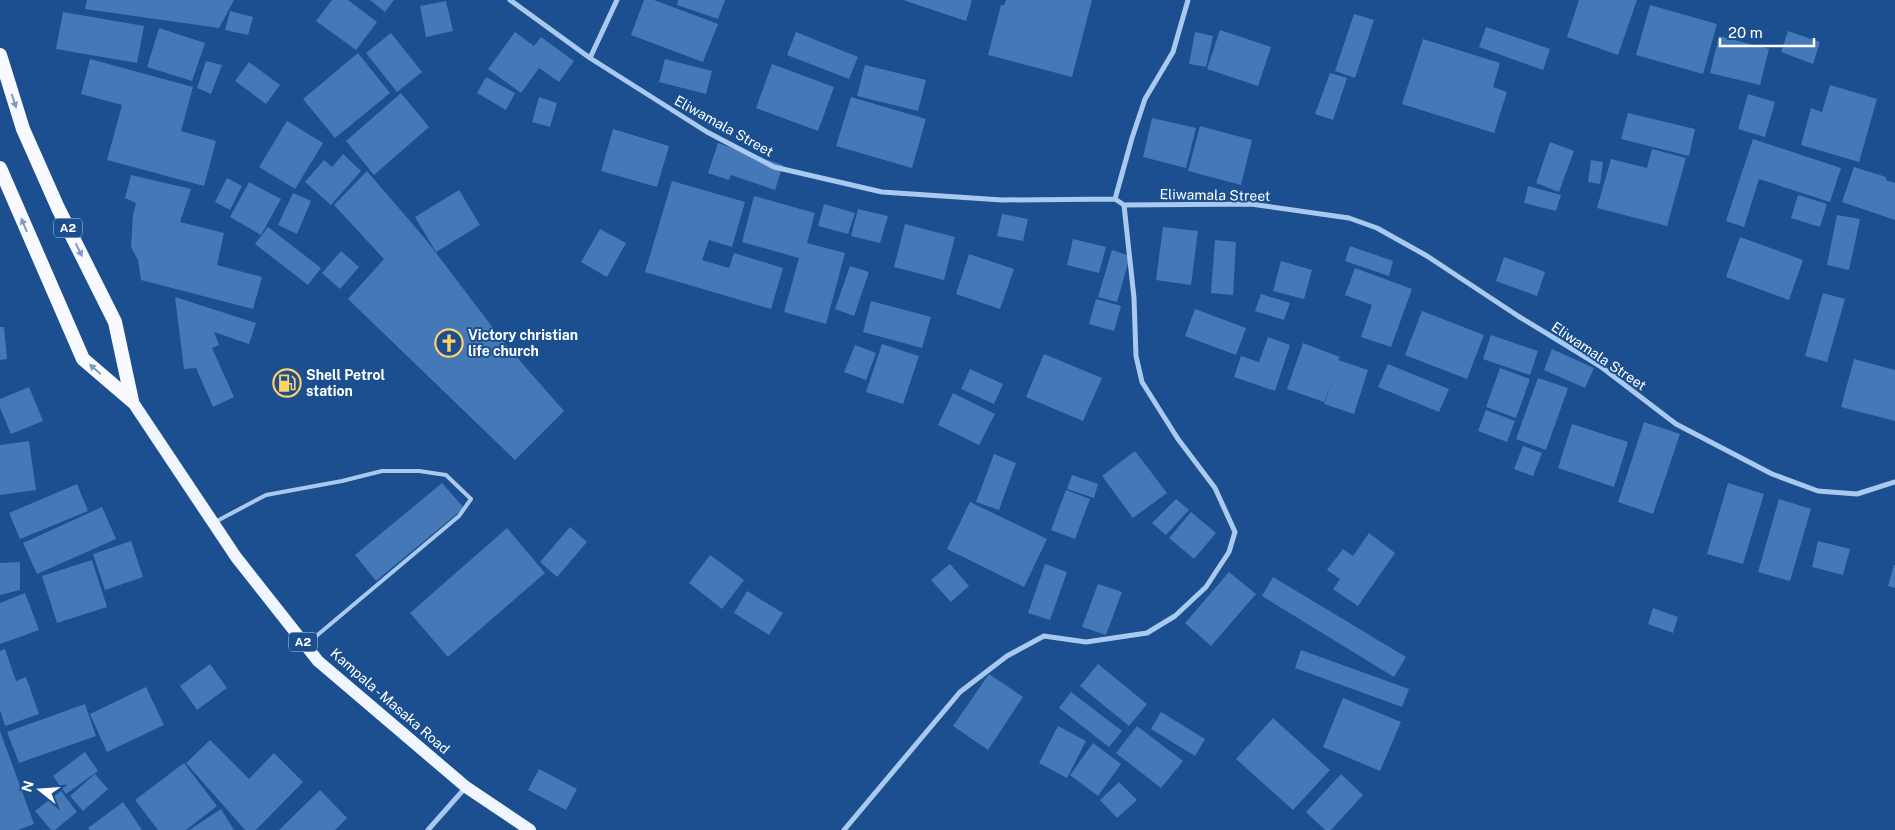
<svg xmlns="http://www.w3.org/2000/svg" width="1895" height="830" font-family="'Public Sans',sans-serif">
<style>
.building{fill:#4478b7}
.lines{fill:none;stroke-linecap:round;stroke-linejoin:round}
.service{stroke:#a9c9ee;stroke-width:4}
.minor{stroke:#a9c9ee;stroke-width:5}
.primary{stroke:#f0f6ff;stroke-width:12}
.trunk{stroke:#f8faff;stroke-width:14}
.oneway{fill:#7e9cc1}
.labels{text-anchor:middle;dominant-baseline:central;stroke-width:4;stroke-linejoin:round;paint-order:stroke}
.shield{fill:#1b4f8f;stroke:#bbcadd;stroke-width:1}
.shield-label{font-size:12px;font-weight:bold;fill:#fff}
.street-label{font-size:14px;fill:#fff;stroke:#1b4f8f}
.poi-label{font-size:14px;font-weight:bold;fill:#fff;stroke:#1b4f8f;text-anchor:start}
</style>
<rect width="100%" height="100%" fill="#1b4f8f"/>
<!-- building -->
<path class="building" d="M 87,0 L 234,0 L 219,28 L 85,9 Z
M 332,0 L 348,0 L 377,22 L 356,50 L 316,21 Z
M 370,0 L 394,0 L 385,12 Z
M 644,0 L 654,0 L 718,24 L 703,62 L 631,35 Z
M 678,0 L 725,0 L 718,19 L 677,5 Z
M 903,0 L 972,0 L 966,21 Z
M 1006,0 L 1092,0 L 1072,77 L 988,55 L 1001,5 L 1004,5 Z
M 1579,0 L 1637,0 L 1618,55 L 1567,37 Z
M 446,1 L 453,31 L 426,37 L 420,6 Z
M 1650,5 L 1717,24 L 1703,74 L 1636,55 Z
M 230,11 L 253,17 L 248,35 L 225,30 Z
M 63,12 L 144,26 L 137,63 L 56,49 Z
M 1354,14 L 1374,20 L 1355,78 L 1335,71 Z
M 1486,27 L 1550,49 L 1543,70 L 1479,47 Z
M 159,28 L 205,43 L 192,81 L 147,67 Z
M 1220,30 L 1271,47 L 1258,86 L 1207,69 Z
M 1788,31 L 1820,42 L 1813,64 L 1781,52 Z
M 515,32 L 534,46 L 541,37 L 574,61 L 559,82 L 539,68 L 521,93 L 488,69 Z
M 796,32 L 858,57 L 849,79 L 787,55 Z
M 1195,32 L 1213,36 L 1206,67 L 1189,64 Z
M 391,33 L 422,72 L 397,92 L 366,53 Z
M 1719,36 L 1769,49 L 1760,85 L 1710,73 Z
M 1423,39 L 1500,63 L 1493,87 L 1507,92 L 1494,133 L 1402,104 Z
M 358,53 L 390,93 L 335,138 L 303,99 Z
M 90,59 L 193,87 L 181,131 L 216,141 L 204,186 L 107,160 L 122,105 L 81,94 Z
M 665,59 L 712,71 L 706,94 L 659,82 Z
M 206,61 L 222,65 L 211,94 L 197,88 Z
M 249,62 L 280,85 L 266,104 L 235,81 Z
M 772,64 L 834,87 L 818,131 L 756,108 Z
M 865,65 L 926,80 L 918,111 L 857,96 Z
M 1330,73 L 1347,78 L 1333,120 L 1315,114 Z
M 486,77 L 515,93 L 506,110 L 477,93 Z
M 1830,85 L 1877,99 L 1859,162 L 1801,145 L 1811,108 L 1822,112 Z
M 401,93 L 429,127 L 374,175 L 346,141 Z
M 1748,94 L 1775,102 L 1765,137 L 1738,129 Z
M 539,97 L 557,103 L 550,127 L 532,122 Z
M 851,97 L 926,119 L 912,168 L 836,146 Z
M 1628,113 L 1695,129 L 1689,156 L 1621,139 Z
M 1152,118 L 1196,128 L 1186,168 L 1143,157 Z
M 287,121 L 323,143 L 295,189 L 259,167 Z
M 1200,126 L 1252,140 L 1241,185 L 1188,171 Z
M 613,129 L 669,146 L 657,187 L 601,171 Z
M 1753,139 L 1841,168 L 1830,202 L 1759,179 L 1744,227 L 1726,221 Z
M 1550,142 L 1574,151 L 1559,192 L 1536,183 Z
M 718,143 L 783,165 L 775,190 L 731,175 L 729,180 L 708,173 Z
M 1652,149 L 1686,158 L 1667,226 L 1597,208 L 1611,159 L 1647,168 Z
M 343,154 L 361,171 L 331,205 L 305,182 L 324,160 L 332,167 Z
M 1591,160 L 1603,162 L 1600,184 L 1588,182 Z
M 1854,167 L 1886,177 L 1886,180 L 1895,183 L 1895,220 L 1842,202 Z
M 367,171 L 427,241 L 506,345 L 564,411 L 515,460 L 348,299 L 384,259 L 334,205 Z
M 131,175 L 191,189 L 180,222 L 224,233 L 217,265 L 262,277 L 253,309 L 141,280 L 138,260 L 131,247 L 133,215 L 136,203 L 125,198 Z
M 227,178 L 242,186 L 230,210 L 215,202 Z
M 672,181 L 745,202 L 732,247 L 709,240 L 702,260 L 729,268 L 734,253 L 783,268 L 771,309 L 645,272 Z
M 249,182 L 281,199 L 261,235 L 230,217 Z
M 1528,186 L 1561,195 L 1556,211 L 1524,203 Z
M 459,190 L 480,225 L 436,252 L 415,217 Z
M 293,193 L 311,201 L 297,234 L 278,225 Z
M 1798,195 L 1827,204 L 1820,227 L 1791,218 Z
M 754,196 L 815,213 L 807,243 L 845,253 L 826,324 L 784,312 L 799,258 L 742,242 Z
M 824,204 L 855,213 L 848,234 L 818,226 Z
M 858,209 L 888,216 L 880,243 L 851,236 Z
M 1002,214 L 1028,219 L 1023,241 L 997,236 Z
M 1837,215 L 1860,219 L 1849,270 L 1827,265 Z
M 905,224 L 955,237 L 944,280 L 894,267 Z
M 268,227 L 321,268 L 308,285 L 255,244 Z
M 1163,227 L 1198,231 L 1191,285 L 1156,280 Z
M 600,229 L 626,243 L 607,277 L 581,262 Z
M 1740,237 L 1803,260 L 1789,300 L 1726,277 Z
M 1073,239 L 1106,247 L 1099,273 L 1067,265 Z
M 1215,240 L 1236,242 L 1233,295 L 1211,293 Z
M 1350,246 L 1393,261 L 1389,276 L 1345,261 Z
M 1112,250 L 1130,256 L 1117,302 L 1098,297 Z
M 341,251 L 359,267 L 340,289 L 322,273 Z
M 969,254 L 1014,269 L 1000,309 L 956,294 Z
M 1504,257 L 1545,272 L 1537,296 L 1496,281 Z
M 1281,261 L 1312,270 L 1304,299 L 1273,291 Z
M 850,266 L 869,272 L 854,316 L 835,309 Z
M 1355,268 L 1412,289 L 1391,347 L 1361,337 L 1372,305 L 1345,295 Z
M 1823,293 L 1845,299 L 1827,362 L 1805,356 Z
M 1261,294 L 1290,303 L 1284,320 L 1255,311 Z
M 175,297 L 256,323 L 249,344 L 214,332 L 219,345 L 212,348 L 234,397 L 213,407 L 196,368 L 184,369 Z
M 1096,299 L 1121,306 L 1114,331 L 1089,324 Z
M 871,301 L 931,317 L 922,348 L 863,332 Z
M 1195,309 L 1246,328 L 1236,355 L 1185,336 Z
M 1422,311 L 1484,335 L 1467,379 L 1405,355 Z
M 0,327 L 4,327 L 7,359 L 0,360 Z
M 1491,335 L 1538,351 L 1530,375 L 1483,359 Z
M 1268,337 L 1290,345 L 1275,391 L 1234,377 L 1241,356 L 1259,362 Z
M 1303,343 L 1340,357 L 1338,360 L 1368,370 L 1354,414 L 1324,404 L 1332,382 L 1324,402 L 1287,389 Z
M 882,344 L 919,356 L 903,404 L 866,392 Z
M 855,345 L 876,353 L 866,380 L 844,372 Z
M 1552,349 L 1594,368 L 1585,388 L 1544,370 Z
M 1044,354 L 1102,378 L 1083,421 L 1026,397 Z
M 1854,359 L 1895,370 L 1895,421 L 1841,407 Z
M 1388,364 L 1449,389 L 1439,412 L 1378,387 Z
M 1500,368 L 1530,379 L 1516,418 L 1486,407 Z
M 970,369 L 1003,384 L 994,404 L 961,389 Z
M 1538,378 L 1568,388 L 1546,450 L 1516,439 Z
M 29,387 L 43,421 L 11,434 L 0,408 L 0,399 Z
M 953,393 L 995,414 L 979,445 L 938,425 Z
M 1486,410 L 1515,421 L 1507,442 L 1478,431 Z
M 1644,422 L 1680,434 L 1653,514 L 1618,502 Z
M 1572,424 L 1628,442 L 1614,487 L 1558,468 Z
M 29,441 L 36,490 L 0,495 L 0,445 Z
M 1523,446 L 1542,453 L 1533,476 L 1514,469 Z
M 1135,451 L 1167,493 L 1133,518 L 1102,476 Z
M 994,454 L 1016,463 L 999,510 L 976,502 Z
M 1072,475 L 1098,484 L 1094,498 L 1067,489 Z
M 442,483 L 464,508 L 376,581 L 355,555 Z
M 1728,483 L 1764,494 L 1743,564 L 1707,554 Z
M 77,484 L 88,511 L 20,539 L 9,513 Z
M 1066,490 L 1090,499 L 1075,539 L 1051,530 Z
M 1176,499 L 1189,510 L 1166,535 L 1152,523 Z
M 1779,499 L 1811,509 L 1790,581 L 1758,572 Z
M 970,502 L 1047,539 L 1024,587 L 947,549 Z
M 102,507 L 116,539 L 37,574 L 23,543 Z
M 1191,512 L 1216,533 L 1194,559 L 1169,538 Z
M 570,527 L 587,542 L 557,577 L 540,562 Z
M 507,528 L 545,573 L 448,657 L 410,613 Z
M 1369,533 L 1395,553 L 1358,606 L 1333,589 L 1340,579 L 1327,570 L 1343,549 L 1353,556 Z
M 131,541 L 143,577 L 105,590 L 93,554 Z
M 1818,541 L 1850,549 L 1843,575 L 1812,567 Z
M 710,555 L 744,580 L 722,609 L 689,583 Z
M 92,560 L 107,607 L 57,623 L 42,576 Z
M 20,562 L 20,590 L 0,595 L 0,563 Z
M 950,564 L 969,586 L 951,602 L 931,580 Z
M 1045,564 L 1067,572 L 1050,620 L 1028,613 Z
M 1894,565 L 1895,565 L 1895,588 L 1888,586 Z
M 1229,572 L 1256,594 L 1211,646 L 1185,623 Z
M 1273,577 L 1406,657 L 1394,677 L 1262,596 Z
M 1098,584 L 1122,592 L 1106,635 L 1082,627 Z
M 747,591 L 783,613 L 769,635 L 734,613 Z
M 25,593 L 39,630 L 0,644 L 0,603 Z
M 1653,608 L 1678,617 L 1673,633 L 1648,624 Z
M 5,649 L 16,681 L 26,677 L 39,714 L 5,726 L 0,710 L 0,651 Z
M 1301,650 L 1409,689 L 1402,707 L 1295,668 Z
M 210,664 L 227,688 L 197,710 L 180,686 Z
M 1098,664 L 1147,704 L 1129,726 L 1080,686 Z
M 989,674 L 1023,697 L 988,750 L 953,726 Z
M 146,687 L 164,725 L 107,752 L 90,714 Z
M 1071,692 L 1122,731 L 1109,747 L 1059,708 Z
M 1343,698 L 1401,722 L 1380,771 L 1323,747 Z
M 85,704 L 96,736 L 19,763 L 7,732 Z
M 1161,712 L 1205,739 L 1195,756 L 1151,729 Z
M 1273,718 L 1330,770 L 1293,810 L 1236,759 Z
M 1058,726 L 1086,741 L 1067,778 L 1039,763 Z
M 1137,726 L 1183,761 L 1161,788 L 1116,753 Z
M 0,731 L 34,824 L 18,830 L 0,830 Z
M 210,740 L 249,779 L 274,753 L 303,782 L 256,830 L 245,830 L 186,763 Z
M 1093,743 L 1121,764 L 1098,796 L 1070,775 Z
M 85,752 L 98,771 L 66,794 L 53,776 Z
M 184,763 L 217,806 L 186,830 L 158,830 L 135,800 Z
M 539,769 L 577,789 L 566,810 L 528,790 Z
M 95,774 L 108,789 L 83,811 L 70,796 Z
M 1341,774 L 1363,795 L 1331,830 L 1325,830 L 1306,812 Z
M 1119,782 L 1137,800 L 1117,818 L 1100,800 Z
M 320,790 L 347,818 L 335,830 L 279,830 Z
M 61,791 L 77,812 L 55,830 L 51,830 L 35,811 Z
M 123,802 L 142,830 L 90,830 L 88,828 Z
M 221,809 L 234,830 L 189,830 Z"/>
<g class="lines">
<!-- service -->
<path class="service" d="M 215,522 L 266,495 L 342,481 L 382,471 L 419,471 L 446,475 L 471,499 L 459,516 L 308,643"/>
<!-- minor -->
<path class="minor" d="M 510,0 L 590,58 L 707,132 L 774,167 L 882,192 L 1002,200 L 1115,199 L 1124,205 L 1251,204 L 1349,218 L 1377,228 L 1427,256 L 1518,316 L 1600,366 L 1676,424 L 1772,474 L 1818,491 L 1857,494 L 1895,482
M 590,58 L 617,0
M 1115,199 L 1132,138 L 1145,99 L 1173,52 L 1188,0
M 428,830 L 466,787
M 844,830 L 960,692 L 1007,656 L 1044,636 L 1086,642 L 1147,633 L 1175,616 L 1206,587 L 1229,552 L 1235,532 L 1215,488 L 1178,439 L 1142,382 L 1136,356 L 1134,298 L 1124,205"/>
<!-- primary -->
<path class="primary" d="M 132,401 L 236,557 L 318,661 L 466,787 L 530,830"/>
<!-- trunk -->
<path class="trunk" d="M 0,55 L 23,129 L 58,208 L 115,322 L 132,401
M 0,168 L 83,359 L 132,401"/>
</g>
<!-- one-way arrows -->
<defs><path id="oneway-solid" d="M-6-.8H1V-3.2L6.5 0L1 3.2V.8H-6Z" transform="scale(1.25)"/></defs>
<g class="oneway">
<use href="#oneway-solid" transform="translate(14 101) rotate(72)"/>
<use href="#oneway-solid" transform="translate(24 225) rotate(-113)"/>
<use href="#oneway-solid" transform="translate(79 250) rotate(64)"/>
<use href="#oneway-solid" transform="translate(95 369) rotate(-139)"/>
</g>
<!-- icons -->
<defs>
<g id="church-ring" transform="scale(1.4375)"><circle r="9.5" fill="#1b4f8f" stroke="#ffd166" stroke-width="1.5"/><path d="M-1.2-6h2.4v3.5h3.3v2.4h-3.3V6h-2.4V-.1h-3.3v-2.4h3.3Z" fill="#ffd166"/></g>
<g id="fuel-ring" transform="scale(1.4375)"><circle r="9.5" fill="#1b4f8f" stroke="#ffd166" stroke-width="1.5"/><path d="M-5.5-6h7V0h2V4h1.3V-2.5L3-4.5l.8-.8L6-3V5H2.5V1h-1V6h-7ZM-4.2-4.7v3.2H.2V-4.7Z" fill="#ffd166"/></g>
</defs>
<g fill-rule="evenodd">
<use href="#church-ring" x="449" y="343"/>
<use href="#fuel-ring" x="287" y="383"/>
</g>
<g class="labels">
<!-- shield labels -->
<g class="shield">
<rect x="54" y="218.5" width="28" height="19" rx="4"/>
<rect x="289" y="632.5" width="28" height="19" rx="4"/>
</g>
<g class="shield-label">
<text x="68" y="228">A2</text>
<text x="303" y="642">A2</text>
</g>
<!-- street labels -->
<g class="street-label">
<text transform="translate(724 126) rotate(29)">Eliwamala Street</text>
<text transform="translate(1215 195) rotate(1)">Eliwamala Street</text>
<text transform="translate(1599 356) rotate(34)">Eliwamala Street</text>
<text transform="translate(390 701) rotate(41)">Kampala - Masaka Road</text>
</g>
<!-- poi labels -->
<g class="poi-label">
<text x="468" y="335">Victory christian<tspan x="468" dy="16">life church</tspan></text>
<text x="306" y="375">Shell Petrol<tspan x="306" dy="16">station</tspan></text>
</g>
</g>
<!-- north arrow -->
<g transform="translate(40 790) rotate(287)" stroke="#1b4f8f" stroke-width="4" paint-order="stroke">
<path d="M0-4L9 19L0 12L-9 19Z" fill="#ffffff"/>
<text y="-8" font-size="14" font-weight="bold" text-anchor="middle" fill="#ffffff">N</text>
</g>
<!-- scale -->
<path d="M1720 38v8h94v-8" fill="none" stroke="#ffffff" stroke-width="2.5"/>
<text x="1728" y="38" font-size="15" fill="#ffffff" stroke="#1b4f8f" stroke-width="4" paint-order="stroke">20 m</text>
</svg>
